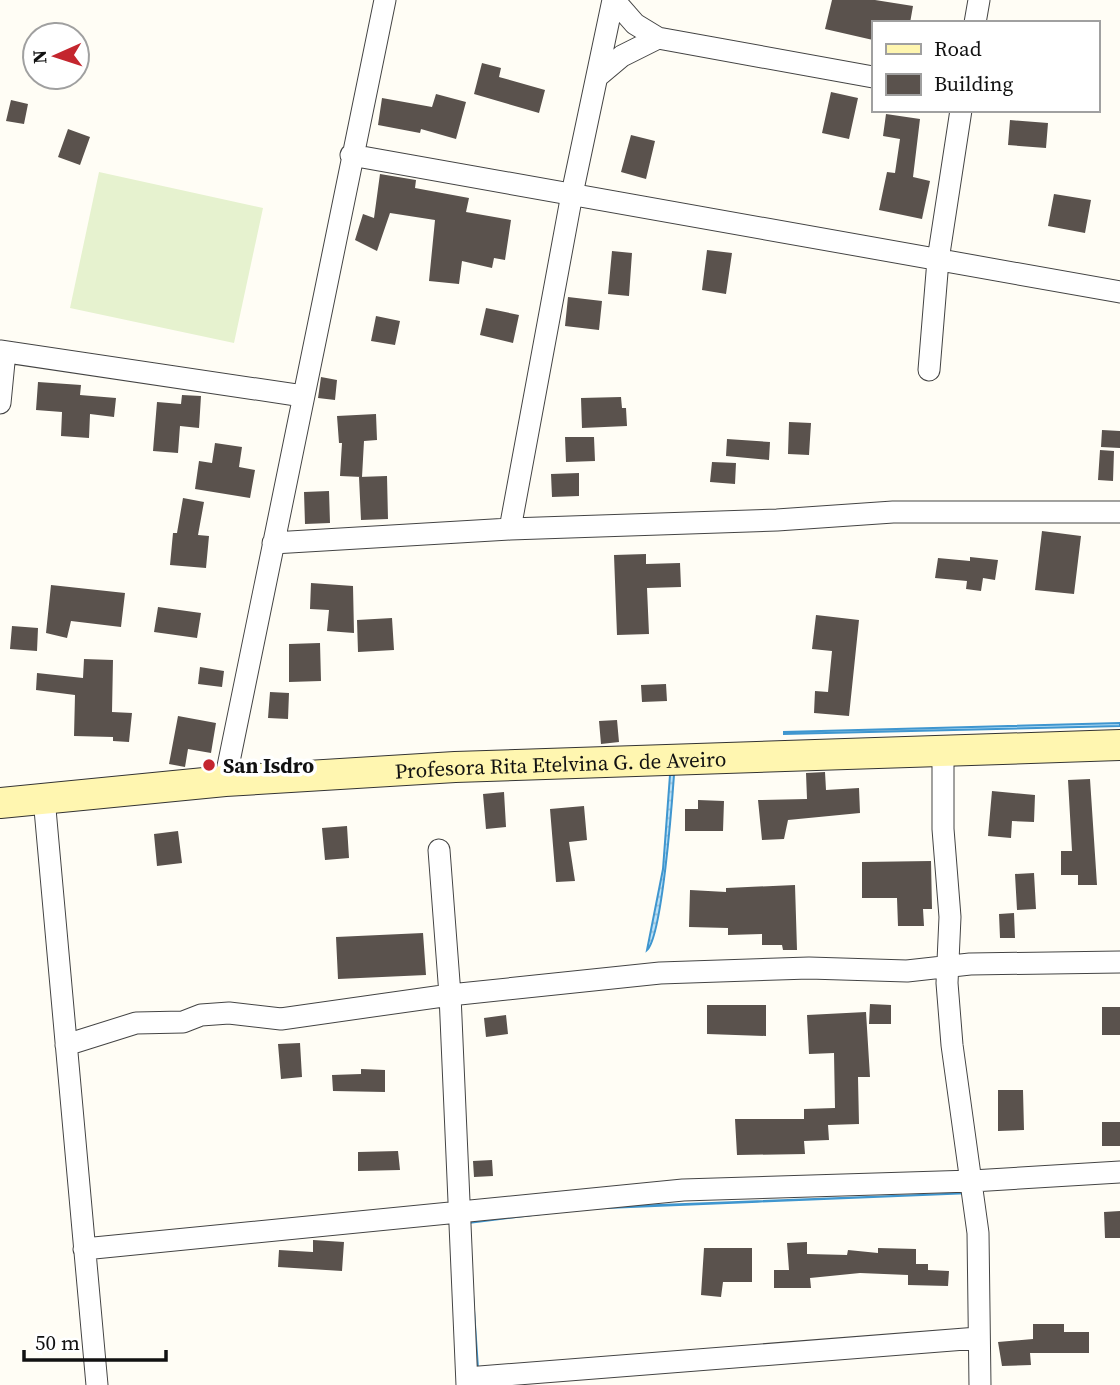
<svg xmlns="http://www.w3.org/2000/svg" width="1120" height="1385" font-family="'Source Serif 4',serif">
<style>
.pitch{fill:#e6f2cf}
.water{fill:url(#water-rules);stroke:#3f96cf;stroke-width:2}
.building{fill:#5a524d}
.lines{fill:none;stroke-linecap:round;stroke-linejoin:round}
.street-casing{stroke:#444;stroke-width:23}
.secondary-casing{stroke:#333;stroke-width:32}
.street{stroke:#fff;stroke-width:21}
.secondary{stroke:#fff6b0;stroke-width:30}
.poi-dot{fill:#c4262e;stroke:#fff;stroke-width:2.5}
.labels{text-anchor:middle;dominant-baseline:central;stroke-width:7;stroke-linejoin:round;paint-order:stroke}
.street-label{font-size:21px;fill:#111;stroke:#fff}
.poi-label{font-size:21px;font-weight:bold;fill:#111;stroke:#fff;text-anchor:start}
</style>
<defs>
<pattern id="water-rules" width="6" height="5" patternUnits="userSpaceOnUse" patternTransform="scale(1.75)"><rect width="6" height="5" fill="#b9e0f7"/><path d="M0 2.5h6" fill="none" stroke="#9ebfd3"/></pattern>
</defs>
<rect width="100%" height="100%" fill="#fffdf5"/>
<!-- pitch -->
<path class="pitch" d="M 99,172 L 263,208 L 234,343 L 70,308 Z"/>
<!-- water -->
<path class="water" d="M 1120,723 L 1120,726 L 784,734 L 784,732 Z
M 670,775 L 674,775 C 672,803 662,937 647,950 L 663,869 Z
M 972,1193 L 582,1209 L 468,1223 L 478,1368 L 466,1221 L 581,1208 Z"/>
<!-- building -->
<path class="building" d="M 832,0 L 875,0 L 913,6 L 910,23 L 873,23 L 873,40 L 825,29 Z
M 482,63 L 501,68 L 499,77 L 545,90 L 539,113 L 474,94 Z
M 831,92 L 858,98 L 849,139 L 822,133 Z
M 436,94 L 466,102 L 456,139 L 421,129 L 420,133 L 378,125 L 382,98 L 432,107 Z
M 11,100 L 28,104 L 24,124 L 6,121 Z
M 886,114 L 920,119 L 913,177 L 930,181 L 922,219 L 879,210 L 887,172 L 895,173 L 900,139 L 883,136 Z
M 1010,120 L 1048,123 L 1046,148 L 1008,145 Z
M 68,129 L 90,137 L 80,165 L 58,157 Z
M 631,135 L 655,141 L 646,179 L 621,172 Z
M 380,174 L 416,180 L 415,188 L 469,198 L 466,212 L 511,220 L 505,260 L 494,258 L 492,268 L 462,261 L 459,284 L 429,281 L 435,220 L 390,213 L 377,251 L 355,240 L 363,214 L 374,218 Z
M 1054,194 L 1091,200 L 1085,233 L 1048,226 Z
M 707,250 L 732,253 L 726,294 L 702,290 Z
M 612,251 L 632,253 L 629,296 L 608,294 Z
M 568,297 L 602,301 L 599,330 L 565,326 Z
M 486,308 L 519,315 L 513,343 L 480,335 Z
M 376,316 L 400,321 L 395,345 L 371,341 Z
M 321,377 L 337,380 L 335,400 L 318,398 Z
M 38,382 L 81,385 L 80,395 L 116,398 L 114,417 L 90,414 L 89,438 L 61,436 L 62,412 L 36,410 Z
M 182,395 L 201,396 L 199,428 L 180,426 L 178,453 L 153,451 L 157,402 L 181,404 Z
M 621,397 L 622,408 L 626,408 L 627,426 L 582,428 L 581,398 Z
M 376,414 L 377,440 L 364,441 L 362,477 L 340,476 L 342,443 L 339,443 L 337,416 Z
M 789,422 L 811,423 L 809,455 L 788,454 Z
M 1102,430 L 1120,431 L 1120,448 L 1101,447 Z
M 565,437 L 594,437 L 595,461 L 566,462 Z
M 727,439 L 770,442 L 769,460 L 726,456 Z
M 215,443 L 242,447 L 239,467 L 255,470 L 250,498 L 195,489 L 199,461 L 212,463 Z
M 1100,450 L 1114,451 L 1113,481 L 1098,480 Z
M 712,462 L 736,463 L 735,484 L 710,482 Z
M 579,473 L 579,496 L 552,497 L 551,474 Z
M 387,476 L 388,519 L 361,520 L 359,477 Z
M 329,491 L 330,523 L 305,524 L 304,492 Z
M 183,498 L 204,502 L 198,535 L 209,536 L 206,568 L 170,565 L 173,533 L 177,533 Z
M 1042,531 L 1081,536 L 1074,594 L 1035,590 Z
M 646,554 L 646,564 L 680,563 L 681,587 L 647,588 L 649,634 L 617,635 L 614,555 Z
M 970,557 L 998,560 L 995,580 L 983,578 L 981,591 L 966,589 L 967,581 L 935,578 L 938,558 L 970,561 Z
M 311,583 L 353,586 L 354,633 L 327,631 L 329,610 L 310,609 Z
M 51,585 L 125,593 L 121,627 L 71,621 L 67,638 L 46,633 Z
M 158,607 L 201,613 L 197,638 L 154,632 Z
M 816,615 L 859,620 L 849,716 L 814,713 L 815,691 L 828,692 L 832,651 L 812,649 Z
M 392,618 L 394,650 L 358,652 L 357,620 Z
M 12,626 L 38,628 L 37,651 L 10,649 Z
M 320,643 L 321,681 L 289,682 L 289,644 Z
M 84,659 L 113,660 L 112,712 L 132,713 L 129,742 L 113,741 L 113,737 L 74,736 L 75,695 L 36,690 L 37,673 L 83,678 Z
M 200,667 L 224,671 L 222,687 L 198,684 Z
M 666,684 L 667,701 L 642,702 L 641,685 Z
M 270,692 L 289,693 L 288,719 L 268,718 Z
M 178,716 L 216,723 L 211,753 L 188,749 L 185,767 L 169,764 Z
M 617,720 L 619,742 L 601,744 L 599,721 Z
M 825,772 L 826,790 L 859,788 L 860,813 L 788,820 L 784,839 L 762,840 L 758,800 L 807,799 L 806,773 Z
M 1090,779 L 1097,885 L 1078,885 L 1078,875 L 1061,875 L 1061,851 L 1072,851 L 1068,780 Z
M 992,791 L 1035,795 L 1034,822 L 1012,821 L 1011,838 L 988,836 Z
M 504,792 L 506,827 L 486,829 L 483,794 Z
M 698,800 L 724,801 L 723,831 L 685,831 L 685,809 L 698,809 Z
M 584,806 L 587,840 L 569,842 L 575,881 L 556,882 L 550,809 Z
M 347,826 L 349,858 L 325,860 L 322,828 Z
M 178,831 L 182,863 L 157,866 L 154,834 Z
M 931,861 L 932,909 L 923,909 L 924,926 L 898,926 L 897,898 L 862,898 L 862,862 Z
M 1034,873 L 1036,909 L 1017,910 L 1015,874 Z
M 795,885 L 797,950 L 783,950 L 782,945 L 762,945 L 762,934 L 728,935 L 728,928 L 689,927 L 690,890 L 726,892 L 726,888 Z
M 1014,913 L 1015,938 L 1000,938 L 999,914 Z
M 423,933 L 426,975 L 338,979 L 336,937 Z
M 870,1004 L 891,1005 L 891,1024 L 869,1024 Z
M 707,1005 L 766,1005 L 766,1036 L 707,1034 Z
M 1102,1007 L 1120,1007 L 1120,1035 L 1102,1035 Z
M 866,1012 L 870,1077 L 858,1077 L 859,1124 L 828,1125 L 829,1140 L 804,1141 L 805,1154 L 737,1155 L 735,1119 L 804,1119 L 804,1109 L 835,1108 L 834,1053 L 809,1054 L 807,1015 Z
M 506,1015 L 508,1034 L 486,1037 L 484,1018 Z
M 300,1043 L 302,1077 L 281,1079 L 278,1044 Z
M 361,1069 L 385,1070 L 385,1092 L 333,1091 L 332,1075 L 361,1074 Z
M 998,1090 L 1023,1090 L 1024,1130 L 998,1131 Z
M 1102,1122 L 1120,1122 L 1120,1146 L 1102,1146 Z
M 398,1151 L 400,1170 L 358,1171 L 358,1152 Z
M 492,1160 L 493,1176 L 474,1177 L 473,1161 Z
M 1120,1211 L 1120,1238 L 1105,1238 L 1104,1212 Z
M 313,1240 L 344,1242 L 342,1271 L 278,1267 L 279,1250 L 313,1252 Z
M 807,1242 L 807,1254 L 847,1255 L 848,1250 L 878,1253 L 878,1248 L 916,1249 L 916,1264 L 928,1264 L 928,1270 L 949,1271 L 948,1286 L 908,1285 L 908,1275 L 860,1273 L 810,1278 L 811,1288 L 774,1288 L 774,1270 L 789,1270 L 787,1243 Z
M 704,1248 L 752,1248 L 752,1282 L 723,1282 L 721,1297 L 701,1295 Z
M 1033,1324 L 1064,1324 L 1064,1332 L 1089,1332 L 1089,1353 L 1030,1353 L 1031,1365 L 1002,1366 L 998,1342 L 1033,1339 Z"/>
<g class="lines">
<!-- street casing -->
<g class="street-casing">
<path id="street" d="M 614,0 L 635,24 L 658,38 L 873,77
M 975,23 L 979,0
M 597,77 L 622,56 L 658,38
M 351,155 L 1120,292
M 0,351 L 303,396
M 929,370 L 938,260 L 961,110
M 0,403 L 5,352
M 510,529 L 572,194 L 613,0
M 273,543 L 510,529 L 777,520 L 893,512 L 1120,512
M 943,749 L 943,829 L 950,917 L 947,983 L 952,1045 L 978,1233 L 980,1385
M 225,781 L 385,0
M 44,798 L 97,1385
M 439,850 L 450,995 L 467,1385
M 66,1045 L 136,1023 L 183,1022 L 201,1015 L 229,1013 L 281,1019 L 450,995 L 660,973 L 809,968 L 907,971 L 970,964 L 1120,962
M 84,1249 L 683,1190 L 972,1181 L 1120,1172
M 467,1378 L 978,1338"/>
</g>
<!-- secondary casing -->
<g class="secondary-casing">
<g id="secondary">
<path id="s1" d="M 0,803 L 225,781 L 455,767 L 1120,745"/>
</g>
</g>
<!-- street -->
<use href="#street" class="street"/>
<!-- secondary -->
<use href="#secondary" class="secondary"/>
</g>
<!-- markers -->
<circle class="poi-dot" cx="209" cy="765" r="7"/>
<g class="labels">
<!-- street labels -->
<g class="street-label">
<text stroke="none"><textPath href="#s1" startOffset="562">Profesora Rita Etelvina G. de Aveiro</textPath></text>
</g>
<!-- poi labels -->
<g class="poi-label">
<text x="223" y="765">San Isdro</text>
</g>
</g>
<!-- legend -->
<rect x="872" y="21" width="228" height="91" fill="#ffffff" stroke="#a0a0a0" stroke-width="2"/>
<rect x="886" y="44" width="35" height="10" fill="#fff6b0" stroke="#a0a0a0" stroke-width="2"/>
<text x="934" y="56" font-size="21" fill="#111111">Road</text>
<rect x="886" y="74" width="35" height="21" fill="#5a524d" stroke="#a0a0a0" stroke-width="2"/>
<text x="934" y="91" font-size="21" fill="#111111">Building</text>
<!-- north arrow -->
<g transform="translate(56 56) rotate(267)"><circle r="33" fill="#ffffff" stroke="#a0a0a0" stroke-width="2"/>
<path d="M0-5L12 26L0 18L-12 26Z" fill="#c4262e"/>
<text y="-10" font-size="19" font-weight="bold" text-anchor="middle" fill="#111111">N</text>
</g>
<!-- scale -->
<path d="M24 1350v10h142v-10" fill="none" stroke="#111111" stroke-width="3.5"/>
<text x="35" y="1350" font-size="21" fill="#111111" stroke="#ffffff" stroke-width="5" paint-order="stroke">50 m</text>
</svg>
